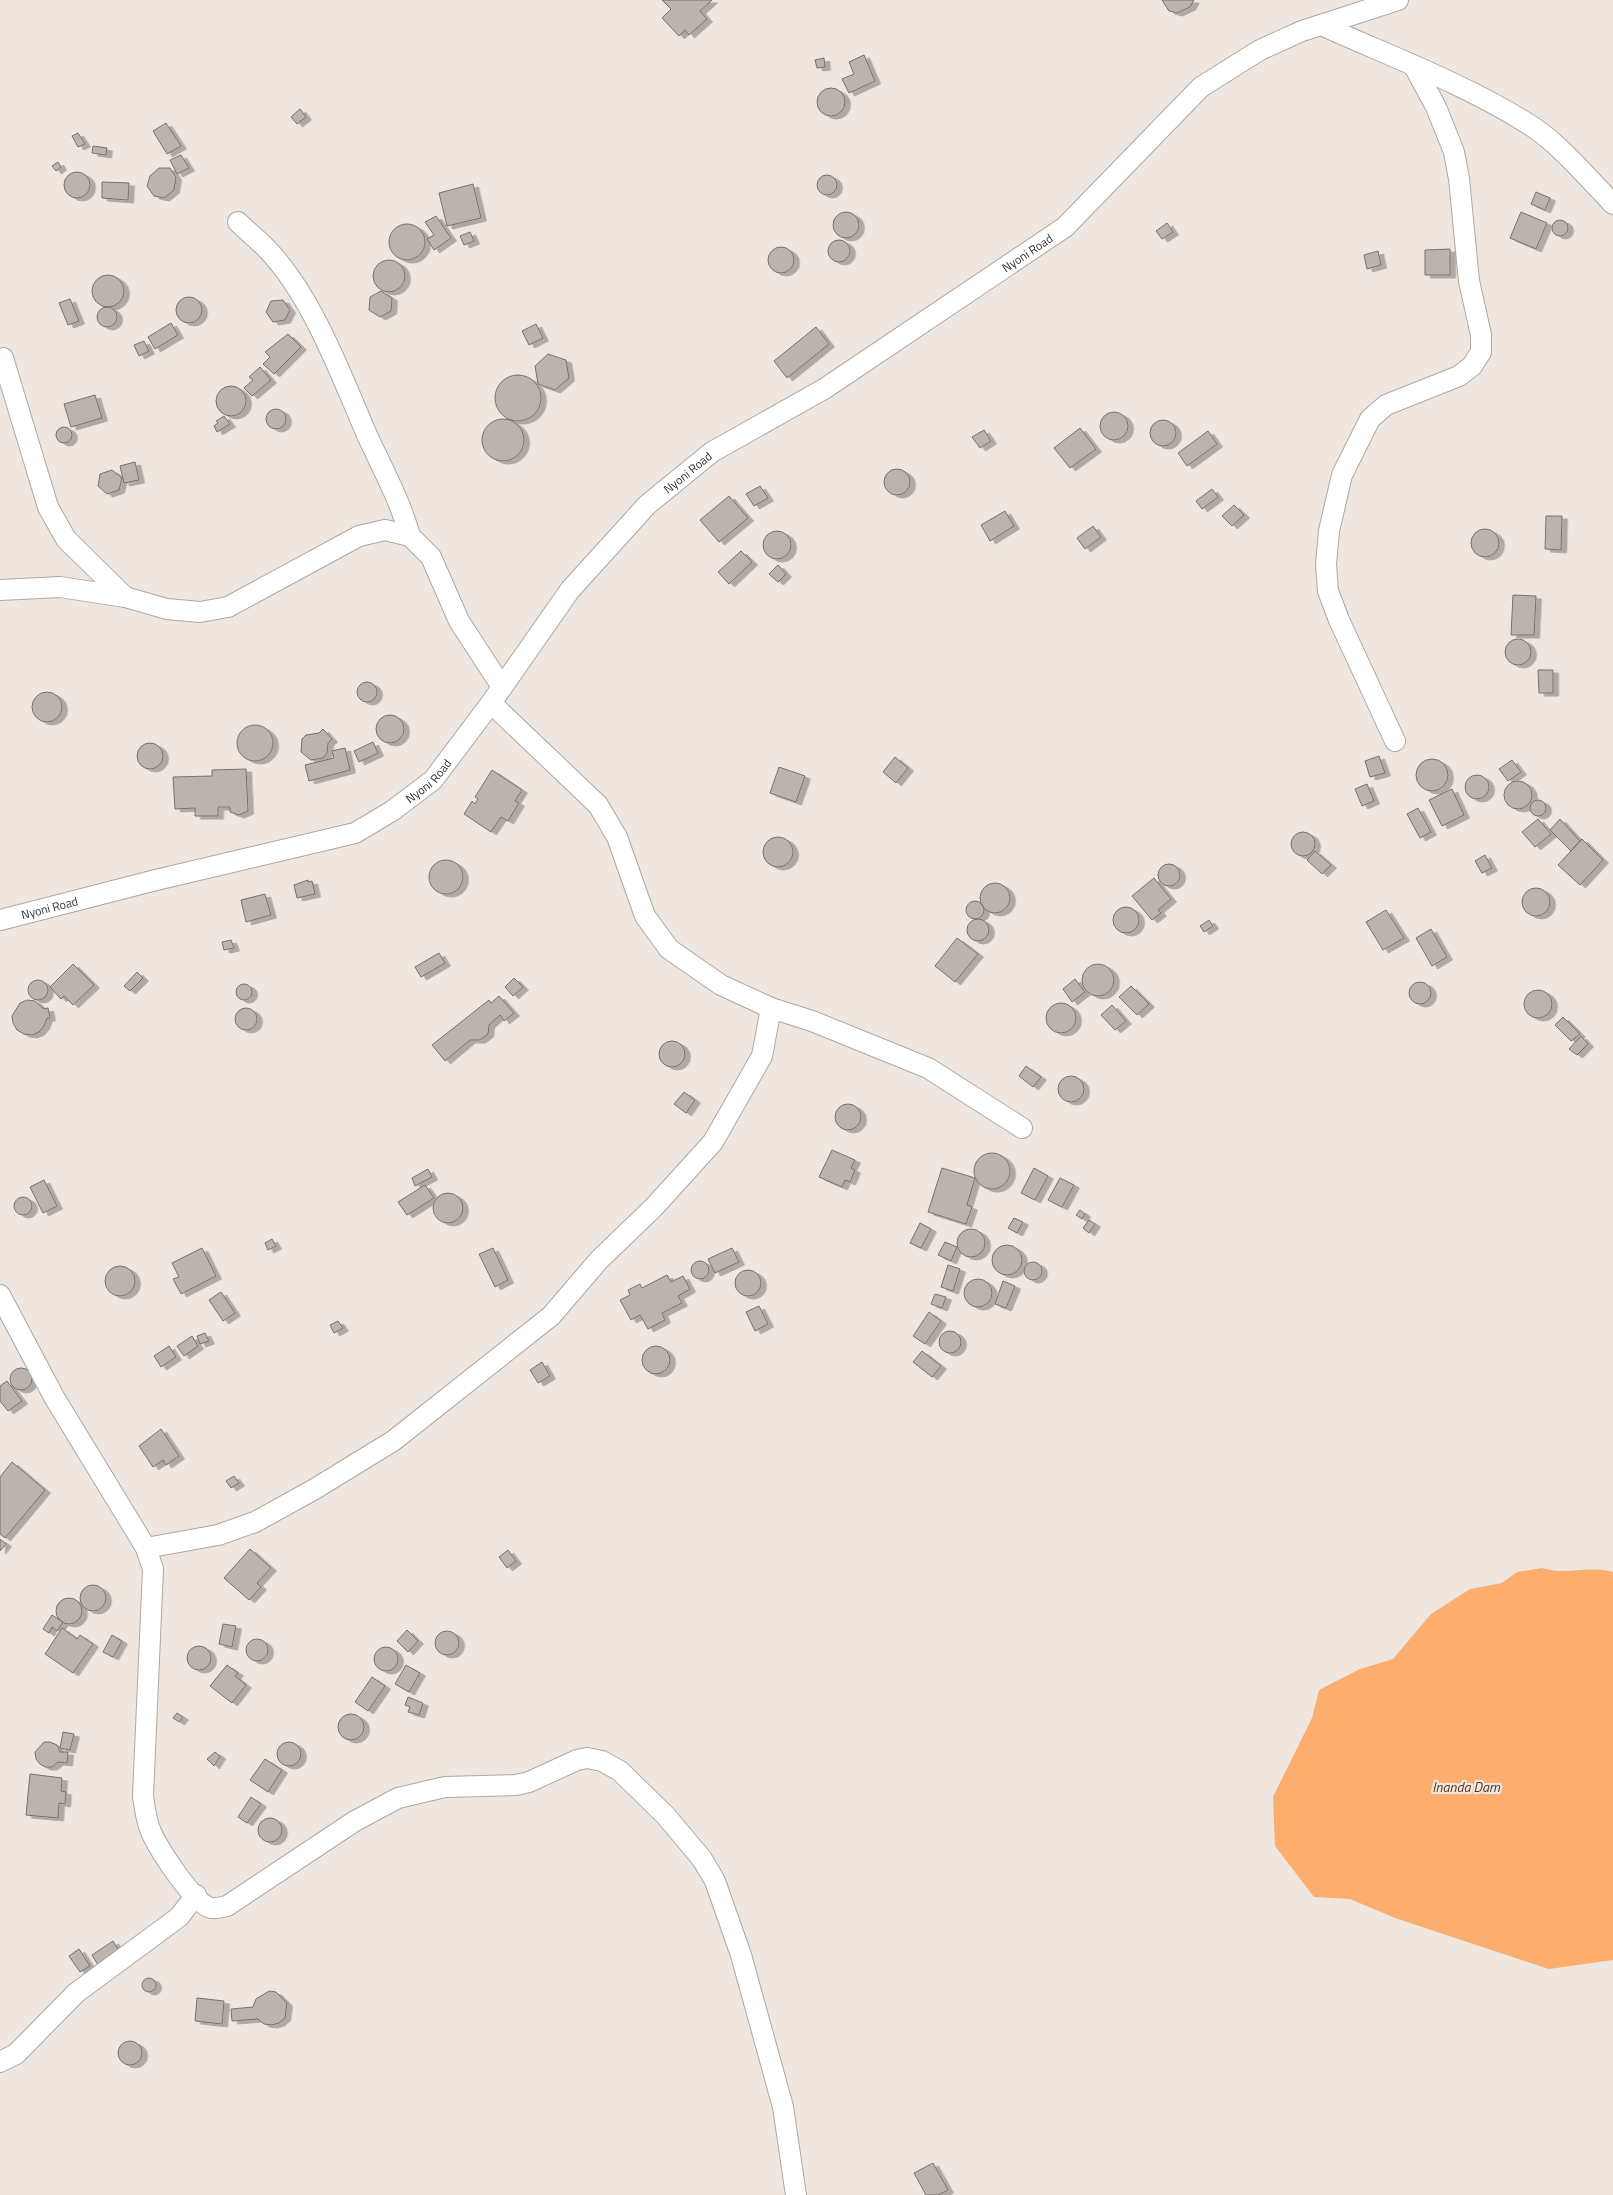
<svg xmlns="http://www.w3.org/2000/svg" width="1613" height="2195" font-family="'Titillium Web',sans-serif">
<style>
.water{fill:#fdad6d}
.building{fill:#bbb3ad;stroke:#78706b;filter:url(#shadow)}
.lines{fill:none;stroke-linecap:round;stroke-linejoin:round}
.minor-casing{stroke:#afa7a1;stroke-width:22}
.minor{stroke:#fff;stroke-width:20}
.labels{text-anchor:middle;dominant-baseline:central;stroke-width:4.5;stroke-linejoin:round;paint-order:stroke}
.street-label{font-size:12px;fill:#332f2d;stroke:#eee6df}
.water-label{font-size:14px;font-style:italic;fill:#58371c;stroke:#eee6df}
</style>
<defs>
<filter id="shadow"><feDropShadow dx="5.5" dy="3" stdDeviation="0" flood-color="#0004"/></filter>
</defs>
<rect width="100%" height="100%" fill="#eee6df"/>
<!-- water -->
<path class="water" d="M 1542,1568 C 1568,1576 1586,1565 1613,1572 L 1613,1960 L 1549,1969 L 1395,1918 L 1350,1899 L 1314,1897 L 1275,1846 L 1273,1797 L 1312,1718 L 1319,1690 L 1360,1669 L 1393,1659 L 1431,1614 L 1470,1589 L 1502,1583 L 1517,1572 Z"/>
<!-- building -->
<path class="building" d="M 662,0 L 712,0 L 700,11 L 707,19 L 689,35 L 685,30 L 679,36 L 662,18 L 671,9 Z
M 1162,0 L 1194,0 L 1190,7 L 1177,13 L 1169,11 Z
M 864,55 L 875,81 L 849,93 L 842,79 L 854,74 L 849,62 Z
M 824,58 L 825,67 L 817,68 L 815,60 Z
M817 102a14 14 0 1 1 28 0a14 14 0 1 1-28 0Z
M 300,109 L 306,117 L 297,124 L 291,117 Z
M 166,123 L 181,146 L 167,154 L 153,131 Z
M 78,133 L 85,144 L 78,147 L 72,136 Z
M 93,146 L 107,148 L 106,155 L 92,153 Z
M 181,155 L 189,168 L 177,174 L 170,160 Z
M 58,162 L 61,167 L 56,171 L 52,166 Z
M 159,168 L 170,168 L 176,177 L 174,190 L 164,198 L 154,196 L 147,186 L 150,176 Z
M64 185a13 13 0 1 1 26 0a13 13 0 1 1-26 0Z
M817 185a10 10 0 1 1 20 0a10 10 0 1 1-20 0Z
M 102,182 L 129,183 L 128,200 L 102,198 Z
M 473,184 L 481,218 L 447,226 L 439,193 Z
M 1536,192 L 1550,198 L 1545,210 L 1531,204 Z
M 1521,212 L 1547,223 L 1536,249 L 1510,238 Z
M833 225a13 13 0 1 1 26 0a13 13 0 1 1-26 0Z
M 436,216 L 451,238 L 434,250 L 427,239 L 434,235 L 425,222 Z
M1552 228a8 8 0 1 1 16 0a8 8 0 1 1-16 0Z
M 1167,223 L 1173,232 L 1162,239 L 1156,231 Z
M389 242a18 18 0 1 1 36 0a18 18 0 1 1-36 0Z
M 470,232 L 474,241 L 464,245 L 460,236 Z
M828 251a11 11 0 1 1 22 0a11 11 0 1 1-22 0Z
M768 260a13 13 0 1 1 26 0a13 13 0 1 1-26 0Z
M 1450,249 L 1450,275 L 1425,275 L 1425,250 Z
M 1378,251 L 1381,265 L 1367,269 L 1364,255 Z
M373 276a16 16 0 1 1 32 0a16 16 0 1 1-32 0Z
M92 291a16 16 0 1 1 32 0a16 16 0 1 1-32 0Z
M 381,291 L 392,298 L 391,311 L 380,317 L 369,310 L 370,297 Z
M176 310a13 13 0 1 1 26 0a13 13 0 1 1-26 0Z
M 70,299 L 79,321 L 68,325 L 59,303 Z
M 283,300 L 290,310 L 285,320 L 273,322 L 266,312 L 271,301 Z
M97 317a10 10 0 1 1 20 0a10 10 0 1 1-20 0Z
M 171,323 L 178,335 L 155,349 L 148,337 Z
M 536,324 L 543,338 L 529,345 L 522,331 Z
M 816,327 L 829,344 L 787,378 L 774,361 Z
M 288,334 L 301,347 L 274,374 L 263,364 L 270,357 L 265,352 Z
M 144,341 L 149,351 L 139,356 L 134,345 Z
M 548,354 L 566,360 L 569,378 L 555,390 L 538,384 L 535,366 Z
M 260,367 L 271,380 L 252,396 L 244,388 L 253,380 L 249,377 Z
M495 398a23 23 0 1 1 46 0a23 23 0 1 1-46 0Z
M216 401a15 15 0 1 1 30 0a15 15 0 1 1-30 0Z
M 95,395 L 102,418 L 71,427 L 64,404 Z
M266 419a10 10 0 1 1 20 0a10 10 0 1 1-20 0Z
M1100 426a14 14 0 1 1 28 0a14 14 0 1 1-28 0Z
M 224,416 L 230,424 L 217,432 L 214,426 L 218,423 L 216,421 Z
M482 440a21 21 0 1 1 42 0a21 21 0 1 1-42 0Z
M1150 433a13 13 0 1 1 26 0a13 13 0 1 1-26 0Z
M56 435a8 8 0 1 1 16 0a8 8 0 1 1-16 0Z
M 1080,428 L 1096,449 L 1070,468 L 1054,448 Z
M 984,430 L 991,441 L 980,448 L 972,437 Z
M 1208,431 L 1217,444 L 1187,466 L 1178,453 Z
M 135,462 L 139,480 L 124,483 L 120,466 Z
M884 482a13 13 0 1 1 26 0a13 13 0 1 1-26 0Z
M 112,470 L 122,478 L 119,490 L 107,494 L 98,486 L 100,474 Z
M 760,486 L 768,498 L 754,506 L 746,494 Z
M 1212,489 L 1218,497 L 1202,509 L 1196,501 Z
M 729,496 L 748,518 L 719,542 L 700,520 Z
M 1234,505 L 1244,515 L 1232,526 L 1222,516 Z
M 1005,511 L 1014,526 L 990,541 L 981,525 Z
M 1546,516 L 1562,516 L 1561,550 L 1545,549 Z
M 1093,526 L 1101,537 L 1085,549 L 1077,538 Z
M1471 543a14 14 0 1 1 28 0a14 14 0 1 1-28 0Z
M763 545a14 14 0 1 1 28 0a14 14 0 1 1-28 0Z
M 741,551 L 752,562 L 729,584 L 718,572 Z
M 778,565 L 786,574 L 778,582 L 769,574 Z
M 1513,595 L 1536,596 L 1534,635 L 1511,635 Z
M1505 652a13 13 0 1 1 26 0a13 13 0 1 1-26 0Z
M 1538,670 L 1553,670 L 1553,693 L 1539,693 Z
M357 692a10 10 0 1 1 20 0a10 10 0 1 1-20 0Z
M32 707a15 15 0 1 1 30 0a15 15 0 1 1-30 0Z
M376 729a14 14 0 1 1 28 0a14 14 0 1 1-28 0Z
M237 743a18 18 0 1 1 36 0a18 18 0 1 1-36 0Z
M 323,729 L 332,739 L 328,743 L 327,753 L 323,758 L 311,760 L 301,752 L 302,739 L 306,735 L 319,733 Z
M 373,742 L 378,753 L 359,762 L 354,751 Z
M137 756a13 13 0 1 1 26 0a13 13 0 1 1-26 0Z
M 345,748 L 350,770 L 309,781 L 305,765 L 334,758 L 332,751 Z
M 1379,756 L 1385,773 L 1370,777 L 1365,761 Z
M 895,757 L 908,768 L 896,783 L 883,772 Z
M1416 775a16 16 0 1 1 32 0a16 16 0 1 1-32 0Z
M 1512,760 L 1521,772 L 1508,781 L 1499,769 Z
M 779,767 L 805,776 L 796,802 L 770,793 Z
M 246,769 L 248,811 L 239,815 L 230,812 L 230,807 L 218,807 L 218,816 L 195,816 L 195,808 L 175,809 L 173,777 L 212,776 L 212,770 Z
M 492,770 L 522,790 L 515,801 L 519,803 L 508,821 L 501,817 L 491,832 L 464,814 L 472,801 L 475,804 L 478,799 L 475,797 Z
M1465 787a12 12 0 1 1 24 0a12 12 0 1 1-24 0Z
M1504 795a14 14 0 1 1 28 0a14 14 0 1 1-28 0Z
M 1367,784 L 1374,801 L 1362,806 L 1355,789 Z
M 1452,789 L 1464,815 L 1442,826 L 1429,800 Z
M1530 808a8 8 0 1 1 16 0a8 8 0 1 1-16 0Z
M 1418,808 L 1431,832 L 1420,838 L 1407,814 Z
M 1538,819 L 1551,834 L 1535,847 L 1522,832 Z
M 1560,819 L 1580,841 L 1571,851 L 1550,830 Z
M1291 844a12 12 0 1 1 24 0a12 12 0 1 1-24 0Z
M763 852a15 15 0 1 1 30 0a15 15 0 1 1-30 0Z
M 1582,839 L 1603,860 L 1580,885 L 1558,865 Z
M 1315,851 L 1331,865 L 1322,874 L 1307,860 Z
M 1485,855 L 1492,868 L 1482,873 L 1475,861 Z
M429 877a17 17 0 1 1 34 0a17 17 0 1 1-34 0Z
M1158 875a11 11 0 1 1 22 0a11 11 0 1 1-22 0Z
M 1154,878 L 1171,899 L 1158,910 L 1161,913 L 1152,920 L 1132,896 Z
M 308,880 L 308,882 L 312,881 L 315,894 L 297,898 L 294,885 Z
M980 898a15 15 0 1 1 30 0a15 15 0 1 1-30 0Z
M1522 902a14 14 0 1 1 28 0a14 14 0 1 1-28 0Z
M 265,894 L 271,915 L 246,922 L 241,900 Z
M966 910a9 9 0 1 1 18 0a9 9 0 1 1-18 0Z
M1113 920a13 13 0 1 1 26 0a13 13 0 1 1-26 0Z
M 1386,910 L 1404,938 L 1383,950 L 1366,922 Z
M967 930a11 11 0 1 1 22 0a11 11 0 1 1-22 0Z
M 1209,920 L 1213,926 L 1204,932 L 1200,926 Z
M 1431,929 L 1447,957 L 1432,966 L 1416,938 Z
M 957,938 L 978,954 L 955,982 L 935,966 Z
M 231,940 L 234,948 L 224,950 L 222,942 Z
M 439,953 L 445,963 L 421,977 L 415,967 Z
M 73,964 L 94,985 L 73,1005 L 64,996 L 61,999 L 50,987 Z
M1082 980a16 16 0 1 1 32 0a16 16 0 1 1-32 0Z
M 137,972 L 143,978 L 130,991 L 124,986 Z
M 514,978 L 523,987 L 513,996 L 505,987 Z
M 1075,979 L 1085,992 L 1072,1002 L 1063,989 Z
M28 990a10 10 0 1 1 20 0a10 10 0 1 1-20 0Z
M1409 993a11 11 0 1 1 22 0a11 11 0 1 1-22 0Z
M236 992a8 8 0 1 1 16 0a8 8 0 1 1-16 0Z
M 1131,986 L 1149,1004 L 1137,1015 L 1119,997 Z
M1524 1004a14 14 0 1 1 28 0a14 14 0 1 1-28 0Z
M 499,996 L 514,1013 L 504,1021 L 500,1015 L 489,1025 L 488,1034 L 480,1040 L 470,1040 L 445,1061 L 432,1045 L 489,1000 L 491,1003 Z
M 27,1000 L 35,1001 L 44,1009 L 48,1008 L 50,1018 L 47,1018 L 44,1026 L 39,1032 L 32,1035 L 24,1034 L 17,1030 L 13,1023 L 12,1016 L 20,1003 Z
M1046 1018a15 15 0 1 1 30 0a15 15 0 1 1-30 0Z
M 1112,1005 L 1126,1021 L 1115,1030 L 1101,1015 Z
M235 1019a11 11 0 1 1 22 0a11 11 0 1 1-22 0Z
M 1563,1017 L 1580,1034 L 1571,1041 L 1555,1025 Z
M 1581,1036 L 1588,1044 L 1577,1055 L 1569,1049 Z
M659 1054a13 13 0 1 1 26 0a13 13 0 1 1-26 0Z
M 1026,1066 L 1041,1077 L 1033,1087 L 1019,1076 Z
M1058 1089a13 13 0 1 1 26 0a13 13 0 1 1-26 0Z
M 684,1092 L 695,1100 L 686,1113 L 674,1104 Z
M835 1117a13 13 0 1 1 26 0a13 13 0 1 1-26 0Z
M 832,1150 L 855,1160 L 851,1168 L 855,1170 L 850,1182 L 845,1180 L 842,1187 L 819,1177 Z
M974 1171a18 18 0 1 1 36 0a18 18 0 1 1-36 0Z
M 942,1168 L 975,1178 L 967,1205 L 972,1207 L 966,1224 L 928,1212 Z
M 1034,1168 L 1048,1176 L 1035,1200 L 1021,1193 Z
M 428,1169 L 432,1177 L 415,1186 L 412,1178 Z
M 1060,1178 L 1074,1185 L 1062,1207 L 1048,1200 Z
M 44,1180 L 57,1206 L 43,1213 L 30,1187 Z
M 425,1185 L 434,1198 L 407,1215 L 398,1202 Z
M433 1208a15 15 0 1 1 30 0a15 15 0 1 1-30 0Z
M14 1206a9 9 0 1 1 18 0a9 9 0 1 1-18 0Z
M 1080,1210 L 1085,1214 L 1082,1219 L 1076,1215 Z
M 1014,1218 L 1023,1222 L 1017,1233 L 1008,1228 Z
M 1089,1220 L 1095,1224 L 1089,1233 L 1083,1228 Z
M 920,1223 L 931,1229 L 921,1248 L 910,1243 Z
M957 1243a14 14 0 1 1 28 0a14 14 0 1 1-28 0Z
M 272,1239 L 276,1246 L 268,1250 L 265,1243 Z
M 945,1242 L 957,1247 L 951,1261 L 938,1255 Z
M992 1260a15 15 0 1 1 30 0a15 15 0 1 1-30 0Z
M 202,1248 L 216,1276 L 181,1294 L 173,1279 L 179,1277 L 172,1263 Z
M 493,1248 L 508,1280 L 495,1287 L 479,1254 Z
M 732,1248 L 739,1262 L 715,1273 L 708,1259 Z
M691 1270a9 9 0 1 1 18 0a9 9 0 1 1-18 0Z
M1024 1271a9 9 0 1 1 18 0a9 9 0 1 1-18 0Z
M 948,1265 L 960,1269 L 953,1291 L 941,1287 Z
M105 1281a15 15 0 1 1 30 0a15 15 0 1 1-30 0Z
M735 1283a13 13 0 1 1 26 0a13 13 0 1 1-26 0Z
M 667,1275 L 671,1282 L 683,1276 L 690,1289 L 678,1296 L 682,1303 L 662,1313 L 665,1320 L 648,1329 L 640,1315 L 631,1320 L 620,1300 L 630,1295 L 628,1290 L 640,1284 L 642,1288 Z
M964 1293a14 14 0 1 1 28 0a14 14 0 1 1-28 0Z
M 1003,1281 L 1015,1286 L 1006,1308 L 995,1304 Z
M 221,1292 L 235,1313 L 223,1321 L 209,1300 Z
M 935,1294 L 946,1297 L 942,1308 L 931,1304 Z
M 759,1306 L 768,1324 L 755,1331 L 746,1312 Z
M 929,1312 L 941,1321 L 925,1344 L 913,1336 Z
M 338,1321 L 343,1328 L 334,1333 L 330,1325 Z
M939 1342a11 11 0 1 1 22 0a11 11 0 1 1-22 0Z
M 205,1333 L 209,1341 L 200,1344 L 197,1336 Z
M 192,1336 L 198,1346 L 184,1356 L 177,1346 Z
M 169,1346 L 176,1357 L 161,1367 L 154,1356 Z
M642 1360a14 14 0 1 1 28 0a14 14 0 1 1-28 0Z
M 922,1351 L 941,1366 L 932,1377 L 913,1362 Z
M 542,1362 L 550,1376 L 538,1383 L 530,1370 Z
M10 1379a11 11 0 1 1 22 0a11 11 0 1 1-22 0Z
M 7,1381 L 22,1401 L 8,1411 L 0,1401 L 0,1386 Z
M 161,1429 L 179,1456 L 166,1465 L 163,1460 L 153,1467 L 139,1446 Z
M 12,1462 L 45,1490 L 5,1538 L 0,1534 L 0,1477 Z
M 234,1476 L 239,1483 L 231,1488 L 226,1481 Z
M 0,1539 L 6,1544 L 0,1551 Z
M 250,1549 L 271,1568 L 257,1583 L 261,1587 L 249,1600 L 224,1578 Z
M 508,1550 L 516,1561 L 507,1568 L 499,1557 Z
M80 1598a13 13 0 1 1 26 0a13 13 0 1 1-26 0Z
M56 1611a13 13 0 1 1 26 0a13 13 0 1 1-26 0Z
M 52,1615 L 63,1622 L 57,1631 L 52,1627 L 49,1633 L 43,1629 Z
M 223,1624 L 236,1626 L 232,1647 L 219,1644 Z
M 62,1628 L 77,1639 L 80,1635 L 93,1644 L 73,1673 L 45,1654 Z
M 407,1630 L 418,1641 L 408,1652 L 397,1641 Z
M435 1643a12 12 0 1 1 24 0a12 12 0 1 1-24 0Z
M 112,1635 L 122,1641 L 113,1657 L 103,1652 Z
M246 1650a11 11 0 1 1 22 0a11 11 0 1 1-22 0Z
M187 1658a12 12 0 1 1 24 0a12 12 0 1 1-24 0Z
M374 1659a12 12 0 1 1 24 0a12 12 0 1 1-24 0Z
M 227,1665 L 238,1673 L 235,1676 L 246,1685 L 232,1703 L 210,1686 Z
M 406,1665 L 420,1673 L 409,1692 L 395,1684 Z
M 372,1677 L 385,1686 L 368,1711 L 355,1702 Z
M 408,1697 L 423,1703 L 419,1715 L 408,1712 L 410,1707 L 405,1705 Z
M 177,1713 L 183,1717 L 179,1722 L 173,1718 Z
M338 1727a13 13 0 1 1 26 0a13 13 0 1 1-26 0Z
M 63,1732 L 74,1734 L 70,1750 L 60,1748 Z
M 44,1742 L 50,1742 L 57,1745 L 60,1752 L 68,1752 L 67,1763 L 58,1762 L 52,1767 L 45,1767 L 40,1764 L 36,1759 L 35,1752 Z
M277 1754a12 12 0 1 1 24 0a12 12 0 1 1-24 0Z
M 215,1752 L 220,1756 L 214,1766 L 207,1759 Z
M 265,1759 L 282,1770 L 268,1792 L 250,1780 Z
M 30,1774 L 62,1778 L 61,1791 L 66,1792 L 65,1804 L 59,1803 L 58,1818 L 26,1815 Z
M 251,1797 L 261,1804 L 247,1823 L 238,1817 Z
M258 1830a12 12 0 1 1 24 0a12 12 0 1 1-24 0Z
M 113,1941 L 119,1951 L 98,1965 L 92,1955 Z
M 79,1949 L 90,1966 L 80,1972 L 69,1956 Z
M142 1985a7 7 0 1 1 14 0a7 7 0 1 1-14 0Z
M 269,1991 L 276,1992 L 287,2003 L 285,2018 L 279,2023 L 272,2025 L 264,2024 L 258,2019 L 232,2021 L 231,2009 L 253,2007 L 256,1999 Z
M 197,1998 L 224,2001 L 222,2024 L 195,2021 Z
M118 2053a12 12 0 1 1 24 0a12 12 0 1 1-24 0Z
M 933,2163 L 948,2190 L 938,2195 L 926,2195 L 914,2173 Z"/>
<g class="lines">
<!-- minor casing -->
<g class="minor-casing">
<g id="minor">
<path d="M 1321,25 C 1392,57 1468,85 1533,127 C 1559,144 1591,181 1613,204"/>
<path d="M 238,222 C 247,231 257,239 266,248 C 312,295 341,375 367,435 C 383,470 400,500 410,536"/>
<path d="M 3,358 L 48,507 L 66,539 L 125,597"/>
<path d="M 0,590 L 60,587 L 125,597 L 167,609 L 200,612 L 228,607 L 359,536 L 385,530 L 410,536 L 431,557 L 459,621 L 502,687"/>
<path d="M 491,703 L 598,805 L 617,837 L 645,916 L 669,949 L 721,985 L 771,1008 L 812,1021 L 928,1068 L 1022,1128"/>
<path d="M 1395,741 L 1339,620 L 1328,591 L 1326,564 L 1329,531 L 1342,475 L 1370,419 L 1386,405 L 1459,376 L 1472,366 L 1481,352 L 1481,335 L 1469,281 L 1459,179 L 1454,152 L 1436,107 L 1415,68"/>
<path id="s1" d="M 0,920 L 156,880 L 355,833 L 392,811 L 433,780 L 491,703 L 570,590 L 647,505 L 712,452 L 824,389 L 1065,227 L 1201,87 L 1260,50 L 1302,31 L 1398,0"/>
<path d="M 0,1295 L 54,1397 L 146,1548 L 153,1569 L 143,1796 C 145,1809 146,1822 152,1834 C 160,1851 194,1904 211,1908 C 217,1909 222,1907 227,1906 L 355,1821 L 398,1798 L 445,1787 L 516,1785 L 529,1782 L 577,1760 L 587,1758 L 602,1761 L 620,1771 L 666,1816 L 702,1859 L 715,1881 L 741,1955 L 783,2107 L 796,2195"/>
<path d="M 146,1548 L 218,1535 L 255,1522 L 313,1490 L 393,1441 L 551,1316 L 599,1260 L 654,1207 L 713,1142 L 762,1056 L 771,1008"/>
<path d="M 0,2062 L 16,2054 L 76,1993 L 179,1917 L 196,1895"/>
</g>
</g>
<!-- minor -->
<use href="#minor" class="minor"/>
</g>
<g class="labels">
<!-- street labels -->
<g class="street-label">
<text stroke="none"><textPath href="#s1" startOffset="1266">Nyoni Road</textPath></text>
<text stroke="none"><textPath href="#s1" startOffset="861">Nyoni Road</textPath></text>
<text stroke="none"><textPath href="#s1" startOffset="456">Nyoni Road</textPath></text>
<text stroke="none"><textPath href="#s1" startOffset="51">Nyoni Road</textPath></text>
</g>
<!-- water labels -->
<g class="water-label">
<text x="1466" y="1786">Inanda Dam</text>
</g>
</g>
</svg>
